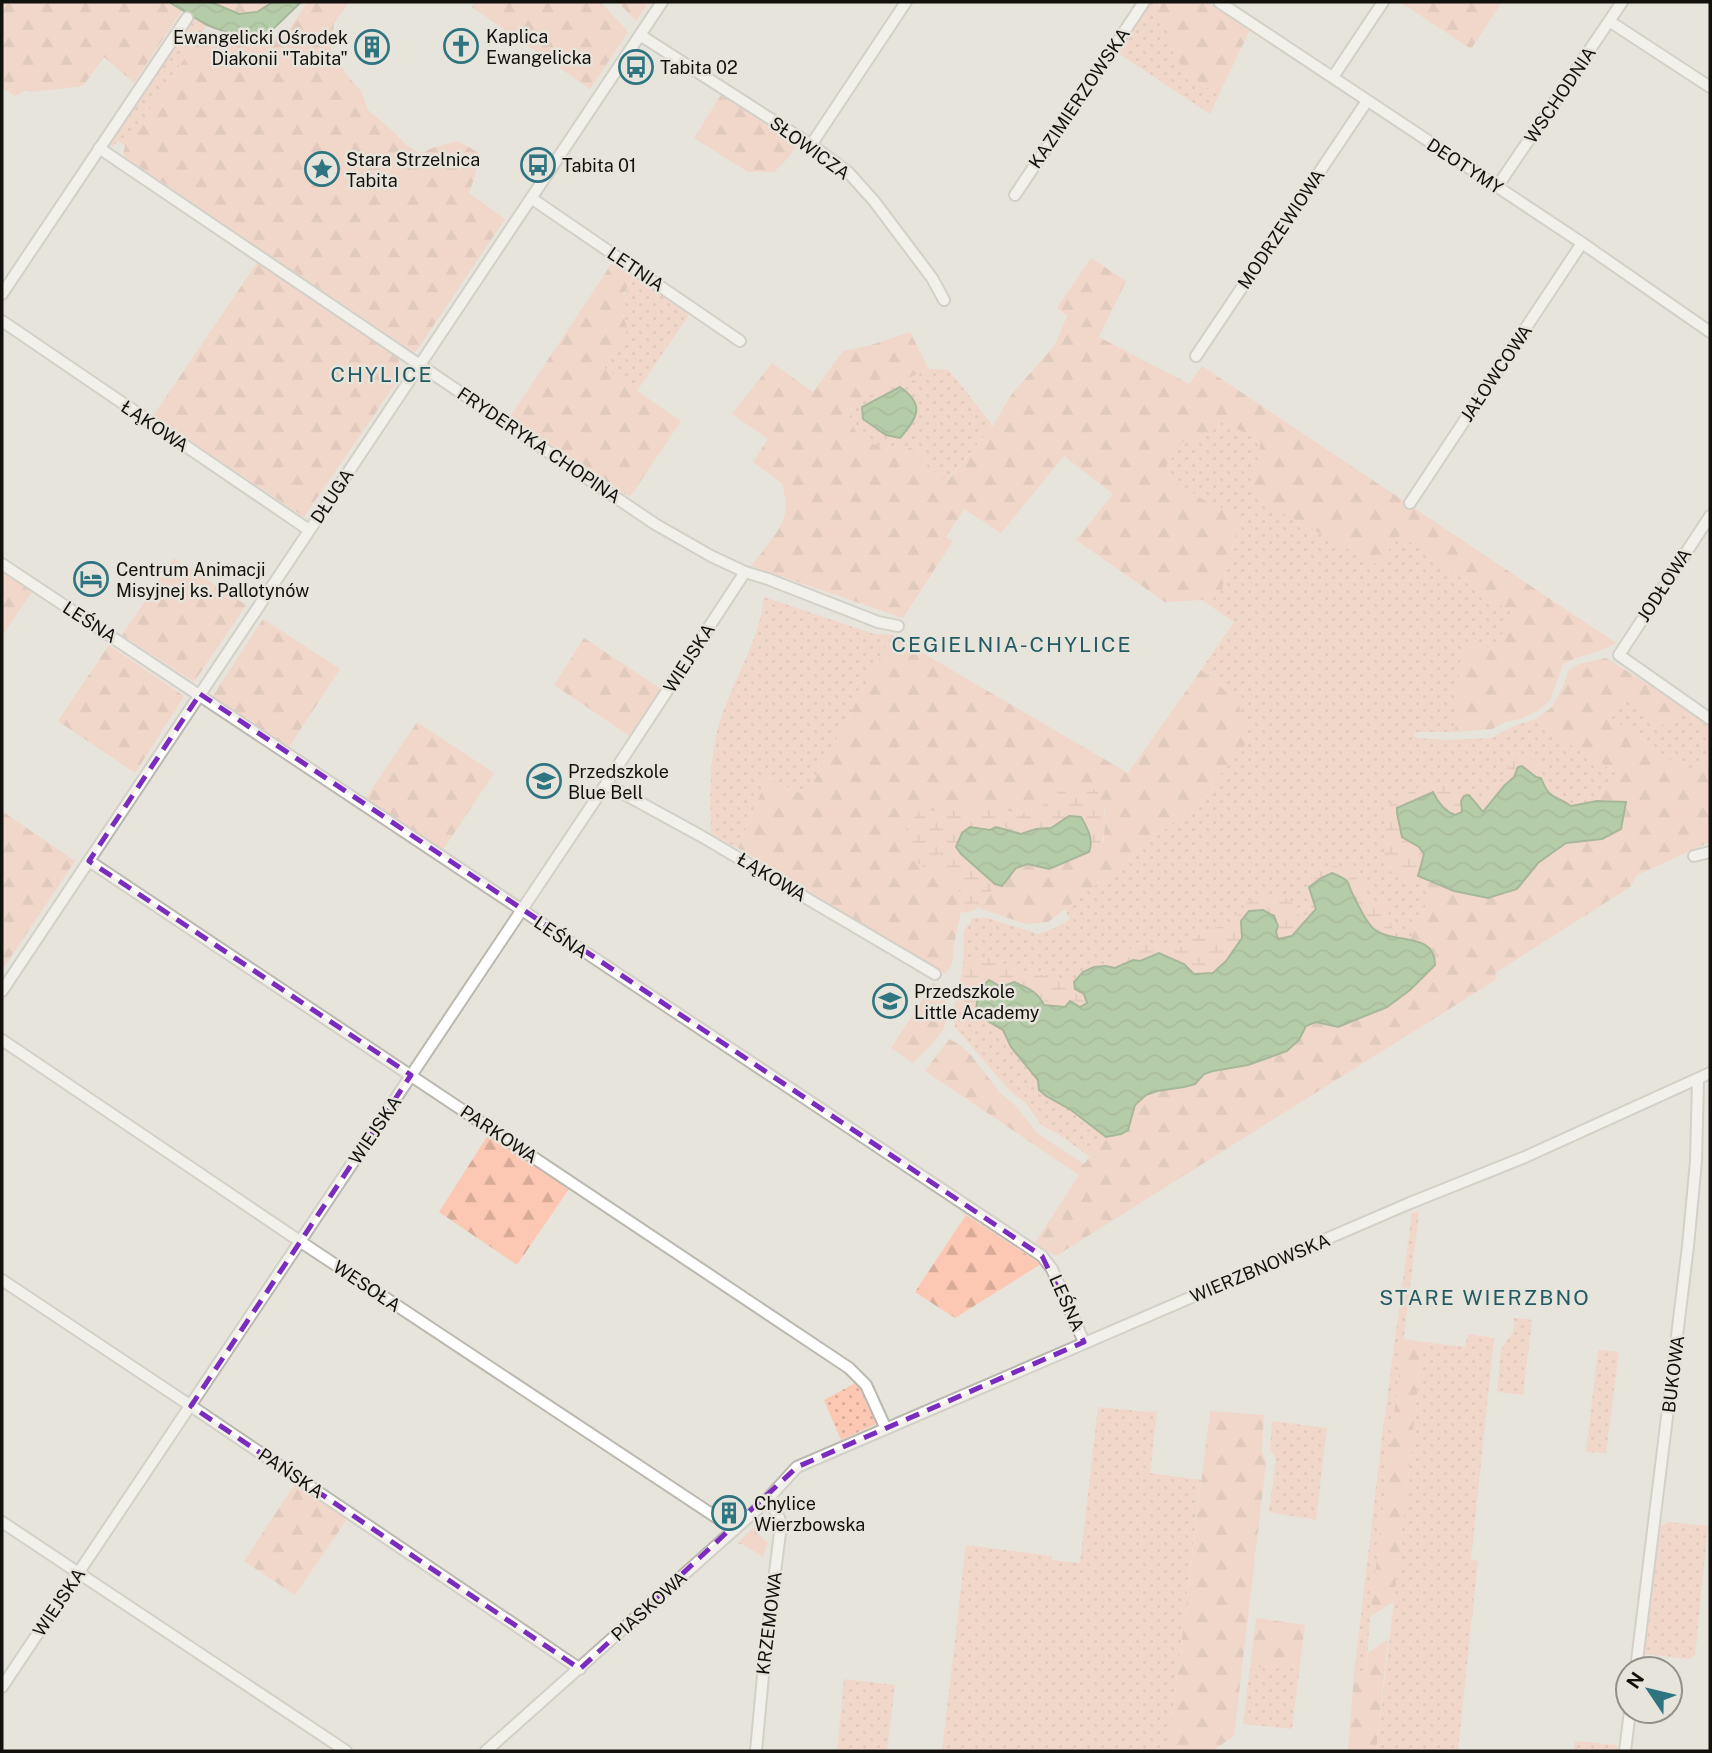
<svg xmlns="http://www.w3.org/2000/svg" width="1712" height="1753" font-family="'Public Sans',sans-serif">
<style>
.grass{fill:url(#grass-dots)}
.forest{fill:url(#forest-firs)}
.wetland{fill:url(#wetland-marsh)}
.water{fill:url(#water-waves);stroke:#5a804e;stroke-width:2}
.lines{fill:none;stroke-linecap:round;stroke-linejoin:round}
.minor-casing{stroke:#bbb8b0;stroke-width:14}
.minor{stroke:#fff;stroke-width:10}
.marked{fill:none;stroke:#7b2cbf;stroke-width:5;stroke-dasharray:14 9;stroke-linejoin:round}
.labels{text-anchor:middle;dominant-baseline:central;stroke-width:5;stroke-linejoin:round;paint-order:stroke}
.poi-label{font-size:18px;fill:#12110e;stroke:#e7e4db;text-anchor:start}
.street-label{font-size:18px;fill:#12110e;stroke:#e7e4db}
.quarter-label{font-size:21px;letter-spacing:2px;fill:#215a64;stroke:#e7e4db}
</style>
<defs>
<pattern id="grass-dots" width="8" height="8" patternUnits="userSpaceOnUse" patternTransform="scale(1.75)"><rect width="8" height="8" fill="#fdc8b3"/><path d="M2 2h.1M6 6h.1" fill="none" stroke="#d8ab99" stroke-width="1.8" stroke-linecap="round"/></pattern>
<pattern id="forest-firs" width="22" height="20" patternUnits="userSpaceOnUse" patternTransform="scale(1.75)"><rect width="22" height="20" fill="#fdc8b3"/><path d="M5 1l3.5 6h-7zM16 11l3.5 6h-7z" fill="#d8ab99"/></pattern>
<pattern id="wetland-marsh" width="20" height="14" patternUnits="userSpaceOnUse" patternTransform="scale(1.75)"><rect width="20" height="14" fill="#fdc8b3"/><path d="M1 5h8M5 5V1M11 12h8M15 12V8" fill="none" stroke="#d8ab99"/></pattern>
<pattern id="water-waves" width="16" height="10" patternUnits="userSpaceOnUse" patternTransform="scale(1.75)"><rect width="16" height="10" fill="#79b06a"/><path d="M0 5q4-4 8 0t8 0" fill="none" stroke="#628e56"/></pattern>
</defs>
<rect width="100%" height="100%" fill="#e7e4db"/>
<!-- grass -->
<path class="grass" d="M 1152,2 L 1159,2 L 1161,19 L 1166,26 L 1172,47 L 1204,86 L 1219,94 L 1210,114 L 1118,53 Z
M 194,17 L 207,25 L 125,146 L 118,141 L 112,147 L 110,145 Z
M 634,276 L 689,315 L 637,391 L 604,368 L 615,350 L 621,344 L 625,320 L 621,311 L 621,301 Z
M 929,369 L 949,370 L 993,426 L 945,483 L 911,448 C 880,445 855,451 849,412 L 857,401 Z
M 1222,422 L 1261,441 L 1400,534 L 1512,613 L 1496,649 L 1462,643 L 1455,732 L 1414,732 L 1416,738 L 1447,740 L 1491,738 L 1514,726 L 1536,719 L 1556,736 L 1620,775 L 1607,783 L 1597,801 L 1571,806 C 1565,802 1560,801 1555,798 C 1544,792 1541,779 1541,767 L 1511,762 L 1498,784 L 1487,793 L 1478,807 L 1473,800 L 1464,796 L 1461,801 L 1446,785 L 1426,784 L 1412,791 L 1385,811 L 1387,823 L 1407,881 L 1418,876 L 1424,880 L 1428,901 L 1410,940 L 1395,937 L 1386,907 L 1368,897 L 1362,884 L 1310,888 L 1316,909 L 1300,927 L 1299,909 L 1248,901 L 1230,927 C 1207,925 1199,933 1183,948 L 1163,948 L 1139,943 L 1106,966 L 1094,967 L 1084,972 L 1074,982 L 1019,970 L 988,957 L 963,966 L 964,931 L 973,918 L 987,918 L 1038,934 L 1057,927 L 1070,919 L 1065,909 L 1176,820 L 1217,779 L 1247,741 L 1238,702 L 1201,670 L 1234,622 L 1202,600 L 1222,590 L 1229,558 L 1238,530 L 1239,515 L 1209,503 L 1173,481 L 1166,466 L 1182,442 L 1205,436 Z
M 764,597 L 874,634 L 892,635 L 806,796 L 767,778 L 738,848 L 711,834 C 710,802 709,768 716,736 C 727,688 759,646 764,597 Z
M 1628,702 L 1674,720 L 1681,705 L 1710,727 L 1710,755 L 1692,770 L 1674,763 L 1644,740 L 1609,717 L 1617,703 Z
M 976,1011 L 989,1022 L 1003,1030 L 1011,1047 L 1038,1080 L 1039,1090 L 1046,1096 L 1071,1110 L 1106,1137 L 1090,1157 L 1057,1133 L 1041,1125 L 1026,1103 L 1009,1090 L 954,1026 Z
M 1419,1212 L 1370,1617 L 1366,1674 L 1354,1674 L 1383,1428 L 1412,1213 Z
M 1514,1318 L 1532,1320 L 1523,1395 L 1497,1392 L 1501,1349 L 1513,1332 Z
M 1468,1334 L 1494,1338 L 1471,1560 L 1478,1561 L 1458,1751 L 1376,1751 L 1394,1601 L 1423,1342 L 1465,1347 Z
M 1598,1350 L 1619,1352 L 1606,1453 L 1586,1452 Z
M 857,1382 L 876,1424 L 841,1440 L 824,1400 Z
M 1098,1407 L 1148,1412 L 1157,1411 L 1150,1473 L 1201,1480 L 1168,1751 L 942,1751 L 966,1545 L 1052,1556 L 1052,1560 L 1080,1563 Z
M 1272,1421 L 1327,1428 L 1316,1520 L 1269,1512 L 1276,1459 L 1270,1449 Z
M 1668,1522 L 1708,1526 L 1695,1655 L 1690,1659 L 1645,1654 L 1659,1528 Z
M 1300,1665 L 1292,1729 L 1243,1724 L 1250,1668 Z
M 844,1679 L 895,1685 L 887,1751 L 837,1751 Z
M 1575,1741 L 1617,1745 L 1617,1751 L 1574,1751 Z"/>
<!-- forest -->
<path class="forest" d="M 2,2 L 169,2 L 182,10 L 134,83 L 104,57 L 83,86 L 31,92 L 27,90 L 15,96 L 2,88 Z
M 211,2 L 273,2 L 257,12 L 239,14 Z
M 307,2 L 349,2 L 334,23 L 331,51 L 349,78 L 361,91 L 368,110 L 395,133 L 405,144 L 421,154 L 432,148 L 458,141 L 479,153 L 475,176 L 469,193 L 505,219 L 415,353 L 125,157 L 123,154 L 125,146 L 199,37 L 249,44 L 284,36 L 295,21 Z
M 474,2 L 601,2 L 628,32 L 590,89 L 472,7 Z
M 618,2 L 649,2 L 636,21 Z
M 1159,2 L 1207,2 L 1250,30 L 1219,94 C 1204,86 1186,74 1177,59 C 1167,44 1173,30 1156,14 L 1160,6 Z
M 1400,2 L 1502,2 L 1471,49 Z
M 721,95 L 797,145 L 787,159 L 774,172 L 748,172 L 694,138 Z
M 1091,258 L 1126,281 L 1099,337 L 1189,384 L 1202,366 L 1616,643 C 1599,653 1580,655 1563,664 L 1550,700 L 1539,710 L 1520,719 L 1505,722 L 1492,729 L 1455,732 L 1462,642 L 1496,649 L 1512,613 L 1400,535 L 1378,565 L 1266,504 L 1252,490 L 1261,441 L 1222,422 L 1206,436 L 1182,442 L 1166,466 L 1173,481 L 1209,503 L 1239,515 L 1238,530 L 1229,558 L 1222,590 L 1202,600 L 1165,602 L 1076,540 L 1113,494 L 1064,456 L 1001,533 L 964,509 L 946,537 L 953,541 L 903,618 L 751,566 C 761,553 779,533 784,518 C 787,506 785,494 782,483 L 753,462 L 768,439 L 732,414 L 772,363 L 813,392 L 843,351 L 868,346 L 910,332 L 929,369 L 857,401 L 849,412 C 855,450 881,445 911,448 L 946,483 L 993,426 L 1011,395 L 1055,345 L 1067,316 L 1057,308 Z
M 257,263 L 398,358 L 402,374 L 304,517 L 153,416 Z
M 612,263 L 634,276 C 627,288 618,299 622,313 C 623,318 627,324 627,329 C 626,341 610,358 604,368 L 681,421 L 630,497 L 560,452 L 510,417 Z
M 174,558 L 246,605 L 194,682 L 122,635 Z
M 2,572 L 32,592 L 2,636 Z
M 263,619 L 340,669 L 289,747 L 212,697 Z
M 892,635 L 1128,773 L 1201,670 L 1238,702 L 1248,741 L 1217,779 L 1176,820 L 1110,874 L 1048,922 L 1026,924 L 979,908 L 989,895 L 995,884 L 1002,886 L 1016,868 L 1028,864 L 1049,869 L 1089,852 L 1096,852 L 1104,840 L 1105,810 L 1059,791 L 1035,811 L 1019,814 L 988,806 L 960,810 L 931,871 L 945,875 L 958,886 L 961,912 L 954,944 L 953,959 L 951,966 L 945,974 L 738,848 L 767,778 L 806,796 Z
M 584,638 L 661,689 L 630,736 L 554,685 Z
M 109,645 L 184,696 L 135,773 L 58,721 Z
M 1606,658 L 1681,705 L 1674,720 L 1660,726 L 1628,702 L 1617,703 L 1609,717 L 1644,740 L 1674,763 L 1692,770 L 1710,755 L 1710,842 L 1637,875 L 1630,887 L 1495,973 L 1497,979 L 1056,1256 L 1035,1243 L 1079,1175 L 925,1071 L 949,1039 L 959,1044 L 970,1054 L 1002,1095 L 1014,1104 L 1037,1133 L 1084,1164 L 1106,1137 L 1121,1134 L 1127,1131 C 1130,1123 1131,1110 1136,1104 C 1149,1086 1174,1093 1192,1085 C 1197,1082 1200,1078 1204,1074 L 1299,1040 L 1306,1026 L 1316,1022 L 1329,1026 L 1428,945 L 1410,940 L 1428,901 L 1424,880 L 1454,891 L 1517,889 L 1538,863 L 1566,843 L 1602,839 L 1626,802 L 1597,801 L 1607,783 L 1619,774 L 1556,736 L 1536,719 L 1552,707 L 1563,687 L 1568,671 L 1579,664 Z
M 417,722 L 494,773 L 443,850 L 366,798 Z
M 2,811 L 75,861 L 2,970 Z
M 934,982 C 939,989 947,999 947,1007 C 950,1032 928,1047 913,1063 L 891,1048 Z
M 488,1135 L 569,1189 L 517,1265 L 439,1212 Z
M 966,1215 L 1041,1264 L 955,1318 L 915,1292 Z
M 1403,1339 L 1423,1342 L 1394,1601 L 1370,1617 Z
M 1210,1411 L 1264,1415 L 1262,1450 L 1266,1463 L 1234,1736 L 1212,1751 L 1168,1751 Z
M 295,1484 L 347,1519 L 295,1595 L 244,1561 Z
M 755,1526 L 756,1533 L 768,1542 L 763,1557 L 742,1544 L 737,1544 Z
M 1256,1618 L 1305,1625 L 1300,1665 L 1250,1668 Z
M 1388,1639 L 1376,1751 L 1348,1751 L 1354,1674 L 1366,1674 L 1368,1653 Z"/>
<!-- wetland -->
<path class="wetland" d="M 1518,757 L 1528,757 L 1541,767 L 1541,778 L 1536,777 L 1522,766 L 1483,812 L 1478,807 L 1487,793 L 1498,784 L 1511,762 Z
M 1080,781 L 1098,792 C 1106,814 1109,833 1096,853 L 1089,852 C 1096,834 1083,826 1069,816 L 1051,828 L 1036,829 L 1021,834 L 996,827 L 991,830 L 970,827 L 961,854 L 995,884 C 988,898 978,915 961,912 L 958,886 L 945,875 L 931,871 L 913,861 L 907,848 L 906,828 L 919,811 L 960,810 L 988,806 L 1019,814 L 1035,811 L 1059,791 Z
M 1436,782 C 1451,786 1461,796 1462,812 L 1456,815 C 1445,811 1438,803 1433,793 L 1397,813 L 1402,837 L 1419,847 L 1424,854 L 1418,876 L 1407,881 L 1394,876 L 1386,869 C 1382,850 1388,831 1385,811 L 1393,800 L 1426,784 Z
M 1331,865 L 1347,869 L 1362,884 L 1368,897 L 1386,907 L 1395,937 C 1368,934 1356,902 1346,880 L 1321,878 L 1310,887 C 1310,874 1319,871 1331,865 Z
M 1261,895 L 1289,899 L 1299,909 L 1300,927 L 1292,936 L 1278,939 L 1276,932 L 1241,921 L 1242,938 L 1226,961 L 1213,973 L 1194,974 L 1184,964 L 1160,953 L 1140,961 L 1132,960 L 1115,968 L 1106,966 L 1139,943 L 1163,948 L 1174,944 L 1183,948 C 1199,933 1208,925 1230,927 L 1248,901 Z
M 988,957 L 1019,970 L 1074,982 L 1075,989 L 1084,994 L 1087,1003 L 1080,1007 L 1044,1005 C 1036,990 1029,988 1014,982 L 1001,987 L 995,982 L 977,996 L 976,1011 L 954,1026 L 955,1003 L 963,966 Z"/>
<!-- water -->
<path class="water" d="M 169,2 L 211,2 L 239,14 L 257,12 L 273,2 L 301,2 L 268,34 L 254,39 L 226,32 L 207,25 Z
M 900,387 C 926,405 917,418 900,438 L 886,435 L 863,419 L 862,407 Z
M 1522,766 L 1536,777 L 1541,778 C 1550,801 1554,794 1571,806 L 1597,801 L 1626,802 L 1621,829 L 1602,839 L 1566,843 L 1538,863 L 1517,889 L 1488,898 L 1454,891 L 1418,876 L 1424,854 L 1419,847 L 1402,837 L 1397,813 L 1397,808 L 1433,792 C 1438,803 1444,811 1455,815 L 1462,812 L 1461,801 L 1464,796 L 1469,795 L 1483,812 L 1504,786 L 1514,777 L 1518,767 Z
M 1069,816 L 1081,817 C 1087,828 1094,839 1089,852 L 1049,869 L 1028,864 L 1016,868 L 1002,886 L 995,884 L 961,854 L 956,847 L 962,833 L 970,827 L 990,830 L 996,827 L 1021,834 L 1036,829 L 1051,828 Z
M 1332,873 C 1337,875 1344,878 1347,881 C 1349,884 1350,888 1351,891 C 1357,902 1365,922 1374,929 C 1395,945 1435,931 1435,965 L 1410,990 L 1387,1007 L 1338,1027 L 1316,1022 L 1306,1026 L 1299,1040 L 1287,1051 L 1248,1065 L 1213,1071 L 1204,1074 L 1195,1084 L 1184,1087 L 1157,1091 L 1146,1095 L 1135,1105 L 1128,1130 L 1121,1134 L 1106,1137 L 1071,1110 L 1046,1096 L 1039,1090 L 1038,1080 L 1011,1047 L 1003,1030 L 989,1022 L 976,1011 C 977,998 979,989 989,980 L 1001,987 L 1014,982 C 1029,989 1036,990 1044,1005 L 1065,1007 L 1070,1001 L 1080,1007 L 1087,1003 L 1084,994 L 1075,989 L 1074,982 L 1083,972 L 1094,967 L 1106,966 L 1115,968 L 1133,960 L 1140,961 L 1159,953 L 1184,964 L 1194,974 L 1213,973 L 1226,961 L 1242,938 L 1241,921 L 1249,911 L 1263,910 L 1274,916 L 1278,926 L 1276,932 L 1278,939 L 1292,936 L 1316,909 L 1309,887 L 1321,878 Z"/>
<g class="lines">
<!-- minor casing -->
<g class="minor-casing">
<path id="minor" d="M 1219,2 L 1582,243 L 1710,332
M 1609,21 L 1710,87
M 640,35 L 816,148 L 848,172 L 874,201 L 932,278 L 944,300
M 1333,77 L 1383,2
M 811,145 L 906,2
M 99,148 L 655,524 L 711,556 L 745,572 L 768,579 L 878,622 L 898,626
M 1497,187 L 1622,2
M 1015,195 L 1144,2
M 531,198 L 740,341
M 2,294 L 187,18
M 2,321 L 309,530
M 1196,356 L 1367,101
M 1410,503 L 1582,243
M 1710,516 L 1619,655 L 1710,719
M 2,564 L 1042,1256 L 1052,1269 L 1084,1342
M 606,784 L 701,836 L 935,974
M 1694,856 L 1710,852
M 89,861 L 849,1368 L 866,1385 L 886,1429
M 2,991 L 662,2
M 2,1040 L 301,1242 L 734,1529
M 2,1280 L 191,1406 L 580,1669
M 2,1522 L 346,1751
M 1636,1669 L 1688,1246 L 1696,1161 L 1698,1079
M 2,1687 L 606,784 L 745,572
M 486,1751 L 763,1504 L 797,1467 L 1410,1203 L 1525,1157 L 1710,1073
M 756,1751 L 766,1643 L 781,1525 C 779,1514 774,1508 767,1500
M 1625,1751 L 1630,1711"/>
</g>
<!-- minor -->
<use href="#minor" class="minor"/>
</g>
<!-- marked area -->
<path d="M0 0H1712V1753H0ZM 200,694 L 1042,1256 L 1084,1342 L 797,1467 L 580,1669 L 191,1406 L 411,1075 L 89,861 Z" fill="#e7e4db" fill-opacity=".55" fill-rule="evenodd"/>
<path class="marked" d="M 200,694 L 1042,1256 L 1084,1342 L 797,1467 L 580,1669 L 191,1406 L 411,1075 L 89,861 Z"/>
<!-- icons -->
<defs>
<g id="church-ring" transform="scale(1.75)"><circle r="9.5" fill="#e7e4db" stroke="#2e7481" stroke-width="1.5"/><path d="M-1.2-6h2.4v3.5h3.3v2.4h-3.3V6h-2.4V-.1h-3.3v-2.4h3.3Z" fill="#2e7481"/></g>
<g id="building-ring" transform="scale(1.75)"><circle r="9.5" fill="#e7e4db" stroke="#2e7481" stroke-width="1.5"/><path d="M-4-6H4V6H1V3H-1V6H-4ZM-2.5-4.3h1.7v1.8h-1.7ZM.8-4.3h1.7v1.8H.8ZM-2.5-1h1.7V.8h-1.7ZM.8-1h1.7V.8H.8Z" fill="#2e7481"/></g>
<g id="bus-ring" transform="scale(1.75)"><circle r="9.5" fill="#e7e4db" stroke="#2e7481" stroke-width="1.5"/><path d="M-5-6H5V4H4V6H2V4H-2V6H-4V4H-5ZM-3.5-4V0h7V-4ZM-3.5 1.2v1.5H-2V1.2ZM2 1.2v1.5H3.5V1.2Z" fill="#2e7481"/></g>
<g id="sight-ring" transform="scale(1.75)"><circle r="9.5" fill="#e7e4db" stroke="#2e7481" stroke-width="1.5"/><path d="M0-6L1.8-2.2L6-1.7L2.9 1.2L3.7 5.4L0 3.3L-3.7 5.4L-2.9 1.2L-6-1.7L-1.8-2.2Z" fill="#2e7481"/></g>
<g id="hotel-ring" transform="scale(1.75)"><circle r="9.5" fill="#e7e4db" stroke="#2e7481" stroke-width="1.5"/><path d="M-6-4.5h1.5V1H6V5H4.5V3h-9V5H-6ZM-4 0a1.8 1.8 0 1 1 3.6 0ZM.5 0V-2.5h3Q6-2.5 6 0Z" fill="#2e7481"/></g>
<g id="school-ring" transform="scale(1.75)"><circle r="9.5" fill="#e7e4db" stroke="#2e7481" stroke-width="1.5"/><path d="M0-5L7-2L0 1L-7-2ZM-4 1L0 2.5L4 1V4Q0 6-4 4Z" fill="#2e7481"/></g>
</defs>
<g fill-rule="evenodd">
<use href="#church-ring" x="461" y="46"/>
<use href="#building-ring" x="372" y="47"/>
<use href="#bus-ring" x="636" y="67"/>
<use href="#bus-ring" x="538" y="165"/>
<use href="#sight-ring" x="322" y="169"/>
<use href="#hotel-ring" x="91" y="579"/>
<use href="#school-ring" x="544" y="781"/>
<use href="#school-ring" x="890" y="1001"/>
<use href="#building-ring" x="729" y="1513"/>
</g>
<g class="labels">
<!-- poi labels -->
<g class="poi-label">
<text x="486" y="36">Kaplica<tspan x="486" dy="21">Ewangelicka</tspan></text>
<text x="348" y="37" text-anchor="end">Ewangelicki Ośrodek<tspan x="348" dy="21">Diakonii "Tabita"</tspan></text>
<text x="660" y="67">Tabita 02</text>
<text x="346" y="159">Stara Strzelnica<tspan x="346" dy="21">Tabita</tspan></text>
<text x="562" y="165">Tabita 01</text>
<text x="116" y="569">Centrum Animacji<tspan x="116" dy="21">Misyjnej ks. Pallotynów</tspan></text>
<text x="568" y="771">Przedszkole<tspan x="568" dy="21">Blue Bell</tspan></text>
<text x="914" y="991">Przedszkole<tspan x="914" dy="21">Little Academy</tspan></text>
<text x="754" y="1503">Chylice<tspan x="754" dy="21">Wierzbowska</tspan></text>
</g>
<!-- street labels -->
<g class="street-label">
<text transform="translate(1560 95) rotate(-56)">WSCHODNIA</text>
<text transform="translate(1079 98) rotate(-56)">KAZIMIERZOWSKA</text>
<text transform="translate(810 148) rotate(36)">SŁOWICZA</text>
<text transform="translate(1465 166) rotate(33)">DEOTYMY</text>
<text transform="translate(1281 229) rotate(-56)">MODRZEWIOWA</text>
<text transform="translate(636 269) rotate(34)">LETNIA</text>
<text transform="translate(1496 373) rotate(-56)">JAŁOWCOWA</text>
<text transform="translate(155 426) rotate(34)">ŁĄKOWA</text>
<text transform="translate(539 445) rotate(34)">FRYDERYKA CHOPINA</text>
<text transform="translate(332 496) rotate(-56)">DŁUGA</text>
<text transform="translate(1664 585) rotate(-57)">JODŁOWA</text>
<text transform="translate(90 622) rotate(33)">LEŚNA</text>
<text transform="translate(689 658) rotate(-57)">WIEJSKA</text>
<text transform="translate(772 877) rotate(31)">ŁĄKOWA</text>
<text transform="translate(561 937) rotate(34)">LEŚNA</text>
<text transform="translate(375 1130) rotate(-56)">WIEJSKA</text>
<text transform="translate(499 1134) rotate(34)">PARKOWA</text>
<text transform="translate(1260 1268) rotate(-23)">WIERZBNOWSKA</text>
<text transform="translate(367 1286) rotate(34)">WESOŁA</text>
<text transform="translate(1067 1303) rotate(66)">LEŚNA</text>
<text transform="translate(1673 1374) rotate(-83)">BUKOWA</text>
<text transform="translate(291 1473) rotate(34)">PAŃSKA</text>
<text transform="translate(59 1602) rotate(-56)">WIEJSKA</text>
<text transform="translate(649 1606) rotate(-42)">PIASKOWA</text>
<text transform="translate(769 1623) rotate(-83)">KRZEMOWA</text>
</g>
<!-- quarter labels -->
<g class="quarter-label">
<text x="382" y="374">CHYLICE</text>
<text x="1012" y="644">CEGIELNIA-CHYLICE</text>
<text x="1485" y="1297">STARE WIERZBNO</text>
</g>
</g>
<!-- border -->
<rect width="1712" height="1753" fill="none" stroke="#12110e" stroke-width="7"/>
<!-- north arrow -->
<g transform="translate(1649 1690) rotate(305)"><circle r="33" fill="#e7e4db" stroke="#929089" stroke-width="2"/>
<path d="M0-5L12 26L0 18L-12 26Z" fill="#2e7481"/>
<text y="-10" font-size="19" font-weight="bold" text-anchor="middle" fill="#12110e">N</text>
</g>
</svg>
